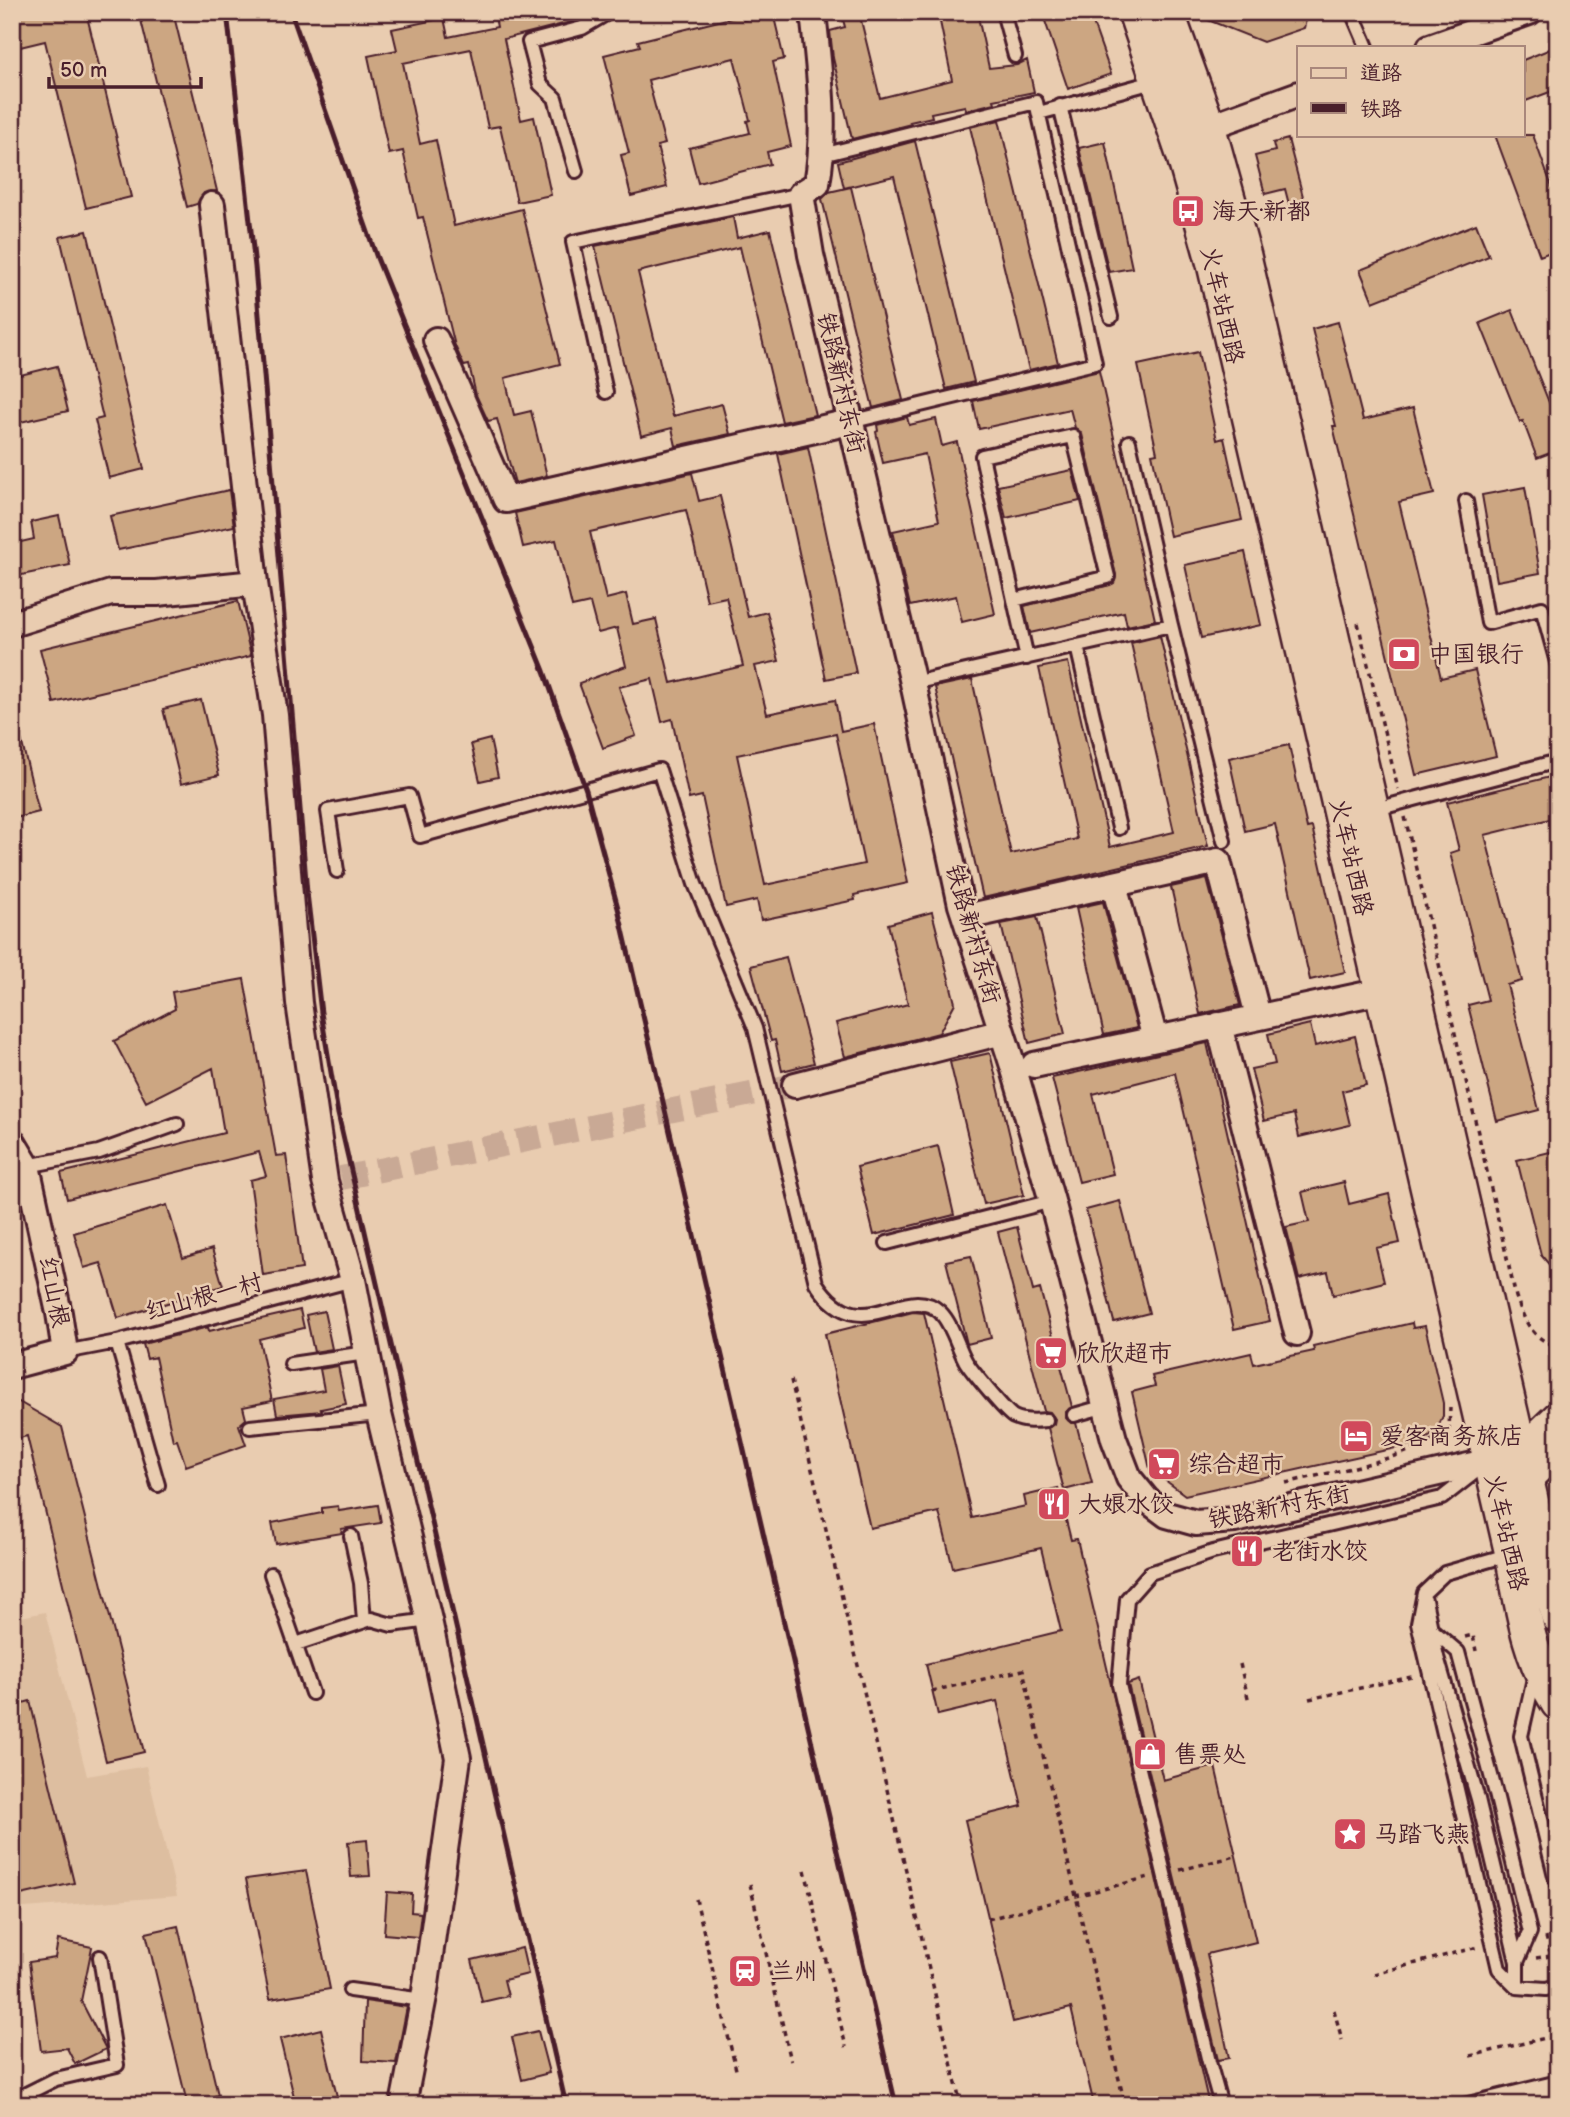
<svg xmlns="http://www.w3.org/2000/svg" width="1570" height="2117" font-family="'Balsamiq Sans','LXGW WenKai TC',sans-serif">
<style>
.built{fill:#ddbea0}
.building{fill:#cca682;stroke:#4a1f2b;stroke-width:2;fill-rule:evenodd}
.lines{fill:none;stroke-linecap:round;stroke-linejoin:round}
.minor-tunnel{stroke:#c9a995;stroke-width:24;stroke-dasharray:24 12;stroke-linecap:butt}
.service-casing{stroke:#4a1f2b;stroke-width:18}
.minor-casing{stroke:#4a1f2b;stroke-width:30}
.tertiary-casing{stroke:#4a1f2b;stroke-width:35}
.secondary-casing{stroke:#4a1f2b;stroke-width:38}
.path{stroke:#4a1f2b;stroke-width:3.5;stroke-dasharray:5 5;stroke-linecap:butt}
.service{stroke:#e9ccb0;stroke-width:12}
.minor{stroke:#e9ccb0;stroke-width:24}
.tertiary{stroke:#e9ccb0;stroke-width:30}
.secondary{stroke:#e9ccb0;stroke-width:33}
.rail{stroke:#4a1f2b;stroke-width:5}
.service-bridge-casing{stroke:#4a1f2b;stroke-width:18;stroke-linecap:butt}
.service-bridge{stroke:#e9ccb0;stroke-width:12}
.labels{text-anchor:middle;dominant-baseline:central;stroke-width:5;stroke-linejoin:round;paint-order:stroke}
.poi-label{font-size:24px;fill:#4a1f2b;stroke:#e9ccb0;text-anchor:start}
.street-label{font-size:24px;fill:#4a1f2b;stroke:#e9ccb0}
</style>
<rect width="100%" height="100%" fill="#e9ccb0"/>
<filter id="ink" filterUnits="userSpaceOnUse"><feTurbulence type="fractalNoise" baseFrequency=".0143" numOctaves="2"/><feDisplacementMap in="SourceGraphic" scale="14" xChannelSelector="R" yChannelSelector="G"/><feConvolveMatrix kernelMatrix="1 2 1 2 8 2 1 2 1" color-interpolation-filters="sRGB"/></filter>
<g filter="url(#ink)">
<!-- built -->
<path class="built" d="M 45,1612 L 87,1776 L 146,1766 L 177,1896 L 12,1909 L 12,1619 Z"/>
<!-- building -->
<path class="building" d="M 12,12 L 86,12 L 131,197 L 86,208 L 45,41 L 12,49 Z
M 139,12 L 173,12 L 217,191 L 204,193 L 197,204 L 187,207 Z
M 494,12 L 591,12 L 579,20 L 504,39 L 521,120 L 534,117 L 551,195 L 517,202 L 500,126 L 488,128 L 471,49 L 403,63 L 420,144 L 436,140 L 454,226 L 522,209 L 560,364 L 505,378 L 514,415 L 531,411 L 547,476 L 515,483 L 497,419 L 488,421 L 476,395 L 469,365 L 464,366 L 455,346 L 423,217 L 418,218 L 403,151 L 389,154 L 368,56 L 397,50 L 392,29 L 444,18 L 448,37 L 497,27 Z
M 841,12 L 859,12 L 880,98 L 952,80 L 938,12 L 977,12 L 989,68 L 1017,65 L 1027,60 L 1034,92 L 994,100 L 995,103 L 966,110 L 965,106 L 931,113 L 932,117 L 910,122 L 911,124 L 852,139 L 833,58 L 830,31 L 845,27 Z
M 1042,12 L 1089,12 L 1111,74 L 1068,89 Z
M 1188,12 L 1308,12 L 1304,28 L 1263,42 Z
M 773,13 L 784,59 L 773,62 L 791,146 L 767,152 L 770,164 L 698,183 L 689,148 L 750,133 L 747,121 L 750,120 L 734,58 L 648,80 L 665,144 L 657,146 L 667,187 L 631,196 L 621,155 L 629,153 L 604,55 L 640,46 L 638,41 L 743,15 L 744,20 Z
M 1558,46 L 1558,89 L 1523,102 L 1523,60 Z
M 999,120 L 1058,363 L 1029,370 L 970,127 Z
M 1495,135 L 1533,135 L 1558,204 L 1558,249 L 1540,256 Z
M 1288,139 L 1307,212 L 1292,216 L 1285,189 L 1265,194 L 1255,156 L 1275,151 L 1273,143 Z
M 915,141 L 974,382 L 946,389 L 894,176 L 844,188 L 838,162 Z
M 1105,142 L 1132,268 L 1109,272 L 1079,148 Z
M 851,187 L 903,400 L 873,408 L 822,199 L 829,192 Z
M 733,217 L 737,238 L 770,230 L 815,415 L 782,422 L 740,247 L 638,272 L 673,416 L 722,404 L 730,434 L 676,446 L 672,428 L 641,436 L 595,246 Z
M 1476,224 L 1489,256 L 1373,302 L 1360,270 Z
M 87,231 L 144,469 L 109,478 L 95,420 L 103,418 L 60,237 Z
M 1512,310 L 1558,425 L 1558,450 L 1537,458 L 1523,421 L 1520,422 L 1480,323 Z
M 1338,322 L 1363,420 L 1413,408 L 1434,494 L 1399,502 L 1441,678 L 1475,670 L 1496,756 L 1416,775 L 1333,426 L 1336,426 L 1312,329 Z
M 1198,352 L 1217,440 L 1224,438 L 1242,520 L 1170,536 L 1152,454 L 1157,453 L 1138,365 Z
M 57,366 L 68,411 L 12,424 L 12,377 Z
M 1099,371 L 1155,620 L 1127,626 L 1124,612 L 1030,633 L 1024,606 L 1110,585 L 1114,583 L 1116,575 L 1082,434 L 1075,428 L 1070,409 L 979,429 L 973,401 Z
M 907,417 L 909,425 L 936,419 L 942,446 L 957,442 L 995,614 L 962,622 L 956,596 L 910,606 L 893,531 L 939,521 L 925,454 L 883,463 L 876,432 L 878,431 L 877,425 Z
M 808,447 L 856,673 L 826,679 L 778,454 Z
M 1072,470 L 1080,501 L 1006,518 L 998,486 Z
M 692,473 L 699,501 L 720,496 L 748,617 L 767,612 L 779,661 L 755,666 L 767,714 L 835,700 L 841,731 L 874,724 L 908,883 L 854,895 L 855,900 L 761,920 L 757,900 L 726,907 L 702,796 L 689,799 L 672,719 L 662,722 L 652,679 L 619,687 L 636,736 L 603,748 L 579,683 L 626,666 L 617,628 L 598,633 L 590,603 L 572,607 L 556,540 L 523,547 L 515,513 ZM 686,510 L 707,601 L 726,597 L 743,666 L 671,683 L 656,619 L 633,624 L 626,594 L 606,599 L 590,532 ZM 836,734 L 864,864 L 765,885 L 737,755 Z
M 1525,487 L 1540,573 L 1497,581 L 1482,495 Z
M 229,490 L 234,526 L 118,550 L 110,516 Z
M 59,516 L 70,565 L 12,577 L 12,544 L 34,539 L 31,522 Z
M 1245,552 L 1261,625 L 1201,638 L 1185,565 Z
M 238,601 L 251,656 L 54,703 L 40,649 Z
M 1160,636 L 1208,846 L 983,898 L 935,687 L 972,679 L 1011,854 L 1077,839 L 1039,668 L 1068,662 L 1110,847 L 1174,832 L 1131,643 Z
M 201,700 L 219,775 L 181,784 L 163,709 Z
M 18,727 L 39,812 L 12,819 L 12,728 Z
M 490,739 L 498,777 L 480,781 L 471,744 Z
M 1289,745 L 1307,828 L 1312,827 L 1345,972 L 1310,980 L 1275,824 L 1245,831 L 1229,758 Z
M 1558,775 L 1558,817 L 1485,835 L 1522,981 L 1507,985 L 1539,1110 L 1497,1121 L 1468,1005 L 1488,1000 L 1450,853 L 1459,850 L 1447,802 Z
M 1207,879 L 1240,1005 L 1200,1014 L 1171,887 Z
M 1103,902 L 1137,1028 L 1104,1035 L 1076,908 Z
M 932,912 L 955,1003 L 939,1033 L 845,1057 L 836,1023 L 908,1004 L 888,924 Z
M 1037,917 L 1065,1034 L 1029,1043 L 1001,924 Z
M 786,957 L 814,1063 L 782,1071 L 775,1040 L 771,1041 L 751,966 Z
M 244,979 L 276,1156 L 286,1155 L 302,1269 L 263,1275 L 250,1180 L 266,1176 L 259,1152 L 67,1199 L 61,1173 L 224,1133 L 213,1068 L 146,1102 L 114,1041 L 175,1009 L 172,992 Z
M 1310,1024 L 1315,1046 L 1355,1036 L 1366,1085 L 1342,1091 L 1350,1125 L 1299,1137 L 1294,1114 L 1264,1121 L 1251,1069 L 1275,1064 L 1268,1034 Z
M 1207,1043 L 1270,1321 L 1234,1329 L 1175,1073 L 1093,1094 L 1113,1174 L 1079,1182 L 1052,1078 Z
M 990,1053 L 1024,1195 L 984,1204 L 950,1062 Z
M 938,1146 L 954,1215 L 874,1235 L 857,1167 Z
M 1558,1150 L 1558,1275 L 1541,1255 L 1517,1160 Z
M 1344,1182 L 1349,1204 L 1389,1194 L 1400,1243 L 1376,1248 L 1384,1282 L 1333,1295 L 1328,1272 L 1299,1279 L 1286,1227 L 1309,1222 L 1302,1192 Z
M 1120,1201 L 1149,1313 L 1114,1322 L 1086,1210 Z
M 167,1205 L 183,1258 L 212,1249 L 223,1286 L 118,1318 L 101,1263 L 84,1268 L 74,1233 Z
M 1017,1227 L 1033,1291 L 1040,1289 L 1071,1403 L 1072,1407 L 1066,1412 L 1066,1418 L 1071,1423 L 1076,1423 L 1092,1483 L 1064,1490 L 1048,1428 L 1054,1424 L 1055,1419 L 1050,1412 L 1044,1411 L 998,1232 Z
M 971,1256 L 991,1338 L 967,1344 L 946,1261 Z
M 300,1310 L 304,1328 L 259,1339 L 272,1401 L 243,1407 L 246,1419 L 239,1425 L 246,1445 L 186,1466 L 177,1440 L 173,1441 L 155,1357 L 147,1359 L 143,1344 L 208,1327 L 209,1331 Z
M 324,1311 L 332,1349 L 314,1352 L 306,1315 Z
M 913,1312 L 924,1313 L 972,1518 L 1026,1506 L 1024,1496 L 1058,1488 L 1071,1540 L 1077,1539 L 1209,2105 L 1094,2105 L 1071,2008 L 1013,2022 L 965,1820 L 1022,1806 L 997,1701 L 938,1715 L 926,1664 L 1061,1631 L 1041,1548 L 953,1568 L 939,1512 L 870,1528 L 825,1334 Z
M 1412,1323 L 1413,1328 L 1425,1326 L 1443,1403 L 1443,1416 L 1438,1427 L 1429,1437 L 1418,1443 L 1185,1495 L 1150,1469 L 1132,1392 L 1155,1386 L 1152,1376 L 1251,1353 L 1254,1364 L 1314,1351 L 1313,1346 Z
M 338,1366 L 346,1404 L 321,1409 L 322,1411 L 277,1415 L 274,1399 L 324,1390 L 320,1369 Z
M 12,1398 L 62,1427 L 144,1752 L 106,1761 L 27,1436 L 12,1440 Z
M 378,1505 L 381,1523 L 341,1529 L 342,1533 L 276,1544 L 272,1523 L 322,1513 L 322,1508 L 338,1506 L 339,1511 Z
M 1139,1680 L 1163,1780 L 1215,1766 L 1256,1942 L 1207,1954 L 1229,2058 L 1218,2060 L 1128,1684 Z
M 30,1701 L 74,1883 L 12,1897 L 12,1706 Z
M 367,1840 L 370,1876 L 351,1877 L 348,1842 Z
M 306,1871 L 330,1989 L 270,1999 L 246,1879 Z
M 387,1892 L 412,1894 L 411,1912 L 421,1913 L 418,1937 L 384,1934 Z
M 178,1926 L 218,2095 L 187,2103 L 146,1933 Z
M 58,1940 L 92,1947 L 81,2001 L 106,2049 L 75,2064 L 67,2048 L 41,2051 L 29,1962 L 55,1958 Z
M 522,1948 L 528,1974 L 504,1980 L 508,1996 L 482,2002 L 472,1960 Z
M 365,2001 L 407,2007 L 396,2063 L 363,2061 Z
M 321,2029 L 339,2105 L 296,2105 L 280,2039 Z
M 538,2031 L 549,2073 L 522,2080 L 512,2037 Z"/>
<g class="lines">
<!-- minor-tunnel -->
<path class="minor-tunnel" d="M 341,1178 L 795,1085"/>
<!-- service casing -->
<g class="service-casing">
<path id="service" d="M 1003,12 L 1015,56
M 1352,12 L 1367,47
M 1060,106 L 1111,317
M 1039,113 L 1157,81
M 822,155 L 1036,102 L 1095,363 L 850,422
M 576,171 L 555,98 L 540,84 L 529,42 L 582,28 L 609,12
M 606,392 L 573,242 L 801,194
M 1466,501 L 1488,623 L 1542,608 L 1558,666
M 1014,600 L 1108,577 L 1073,436 L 982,456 L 1027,658
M 1171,625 L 1224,841
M 1077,646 L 1119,828
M 913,683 L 1171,625 L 1129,442
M 1373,810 L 1558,761
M 337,871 L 328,811 L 409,796 L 420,836 L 659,770 L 695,884 L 755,1028 L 816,1283 C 861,1352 905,1279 940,1312 C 952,1324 957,1345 965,1360 C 969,1368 1007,1414 1014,1417 C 1024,1422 1036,1421 1046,1420
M 27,1166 L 99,1152 L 177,1124
M 887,1243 L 1052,1201
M 117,1342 L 158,1485
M 65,1352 L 117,1342 L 353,1280
M 291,1364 L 366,1353
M 1074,1415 L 1106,1406
M 250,1427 L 379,1414
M 1298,1532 L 1442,1498 L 1479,1469
M 351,1536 L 361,1583 L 364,1621
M 1511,1554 L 1445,1573 L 1424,1593 L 1418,1623 L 1499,1969 L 1517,1987 L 1546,1989 L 1558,1986
M 271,1574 L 312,1693
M 1425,1600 L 1431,1629 L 1458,1652 L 1496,1794 L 1530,1932 L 1517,1962
M 1431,1629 L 1437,1657 L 1478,1799 L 1517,1962 L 1517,1987
M 296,1644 L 371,1619 L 392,1625 L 429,1620
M 1535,1674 L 1521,1736 L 1558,1888
M 350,1990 L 423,2000
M 12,2101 L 56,2079 L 117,2065 L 100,1957
M 1464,2105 L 1558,2082
M 1512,2105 L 1558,2093"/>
</g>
<!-- minor casing -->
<g class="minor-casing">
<path id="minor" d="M 813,12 C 819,70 827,127 817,184 L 801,194 L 811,255 L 913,683 L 961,905 L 1013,1066 L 1052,1201 L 1114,1439 L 1129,1478 L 1147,1500 L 1167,1515 L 1196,1523 L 1235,1520 L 1490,1461
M 1430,47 L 1529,12
M 1194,132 L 1299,94
M 212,205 L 255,583 L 275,715 L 299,1003 L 325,1181 L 353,1280 L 379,1414 L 429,1620 L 458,1758 L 425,1991 L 403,2105
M 436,340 L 506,500 L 850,422
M 12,624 L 111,593 L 157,593 L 255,583
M 1114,885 L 1155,1039
M 966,917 L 1218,861 L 1258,1016
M 1219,1025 L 1297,1333
M 1034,1065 L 1382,991
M 795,1085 L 1002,1032
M 12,1141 L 27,1166 L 59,1313 L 65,1352 L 12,1366"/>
</g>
<!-- tertiary casing -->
<g class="tertiary-casing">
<path id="tertiary" d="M 1520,1453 L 1558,1417
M 1510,1494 L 1558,1449"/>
</g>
<!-- secondary casing -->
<g class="secondary-casing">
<path id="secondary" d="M 1135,12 L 1184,157 L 1214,264 L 1512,1554 C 1522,1607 1528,1656 1558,1703
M 1167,12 L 1208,126 L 1244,256 L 1558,1616"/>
</g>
<!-- path -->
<path class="path" d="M 1358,623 L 1398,789
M 1405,817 L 1516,1297 C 1526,1323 1530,1337 1558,1347
M 791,1380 L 961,2105
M 1286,1483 C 1333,1471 1413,1459 1449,1429 L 1450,1408
M 1465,1637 L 1473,1635 L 1476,1651
M 1240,1664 L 1249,1702
M 932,1691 L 1023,1670 L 1125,2105
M 1309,1699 L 1416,1676
M 805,1870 L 846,2047
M 1180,1870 L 1236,1856
M 750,1884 L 791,2061
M 696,1899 L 737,2074
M 988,1919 L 1149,1877
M 1536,1958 L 1551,1956 L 1546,1937
M 1374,1974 L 1478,1947
M 1334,2010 L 1342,2040
M 1470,2056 L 1558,2035"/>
<!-- service -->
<use href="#service" class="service"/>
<!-- minor -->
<use href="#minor" class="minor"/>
<!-- tertiary -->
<use href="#tertiary" class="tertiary"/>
<!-- secondary -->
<use href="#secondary" class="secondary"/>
<!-- rail -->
<path class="rail" d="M 227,12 L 255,267 L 307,893 L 321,1013 L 338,1114 L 566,2105
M 291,12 L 377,258 L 544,671 L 586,790 L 618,908 L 896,2105"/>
<!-- service-bridge casing -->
<g class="service-bridge-casing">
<path id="service-bridge" d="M 1221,2105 L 1209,2062 L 1119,1685 L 1127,1599 L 1150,1573 L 1213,1552 L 1298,1532"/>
</g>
<!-- service-bridge -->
<use href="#service-bridge" class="service-bridge"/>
</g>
</g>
<!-- icons -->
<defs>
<g id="bus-square" transform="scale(1.75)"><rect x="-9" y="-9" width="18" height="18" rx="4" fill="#d1495b" stroke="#e9ccb0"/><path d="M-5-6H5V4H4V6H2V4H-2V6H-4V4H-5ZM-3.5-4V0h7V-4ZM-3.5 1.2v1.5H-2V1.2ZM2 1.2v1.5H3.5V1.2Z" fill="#fff"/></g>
<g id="bank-square" transform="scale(1.75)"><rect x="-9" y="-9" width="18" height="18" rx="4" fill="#d1495b" stroke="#e9ccb0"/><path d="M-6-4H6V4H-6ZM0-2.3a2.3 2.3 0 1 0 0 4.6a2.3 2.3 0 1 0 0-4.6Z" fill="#fff"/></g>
<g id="supermarket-square" transform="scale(1.75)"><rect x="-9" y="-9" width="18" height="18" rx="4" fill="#d1495b" stroke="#e9ccb0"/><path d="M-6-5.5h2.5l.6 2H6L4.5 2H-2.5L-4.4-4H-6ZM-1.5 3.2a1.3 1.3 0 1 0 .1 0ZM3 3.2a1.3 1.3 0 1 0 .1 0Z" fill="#fff"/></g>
<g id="hotel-square" transform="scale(1.75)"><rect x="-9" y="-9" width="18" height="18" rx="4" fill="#d1495b" stroke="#e9ccb0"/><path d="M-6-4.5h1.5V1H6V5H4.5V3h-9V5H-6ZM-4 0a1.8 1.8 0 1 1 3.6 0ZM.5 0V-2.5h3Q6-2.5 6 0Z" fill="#fff"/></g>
<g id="restaurant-square" transform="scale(1.75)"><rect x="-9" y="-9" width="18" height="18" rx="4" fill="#d1495b" stroke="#e9ccb0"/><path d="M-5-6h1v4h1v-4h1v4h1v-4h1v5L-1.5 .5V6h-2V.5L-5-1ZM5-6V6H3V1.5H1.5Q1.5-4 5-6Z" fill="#fff"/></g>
<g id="shop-square" transform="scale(1.75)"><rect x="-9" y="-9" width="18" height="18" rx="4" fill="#d1495b" stroke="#e9ccb0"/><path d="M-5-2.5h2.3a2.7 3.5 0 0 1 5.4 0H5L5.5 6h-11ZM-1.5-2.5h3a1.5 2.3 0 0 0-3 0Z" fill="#fff"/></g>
<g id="sight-square" transform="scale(1.75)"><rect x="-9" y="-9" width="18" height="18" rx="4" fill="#d1495b" stroke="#e9ccb0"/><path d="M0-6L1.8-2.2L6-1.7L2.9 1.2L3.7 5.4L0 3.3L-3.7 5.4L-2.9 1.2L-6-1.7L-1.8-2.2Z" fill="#fff"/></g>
<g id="station-square" transform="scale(1.75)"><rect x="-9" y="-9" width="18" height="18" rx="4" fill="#d1495b" stroke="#e9ccb0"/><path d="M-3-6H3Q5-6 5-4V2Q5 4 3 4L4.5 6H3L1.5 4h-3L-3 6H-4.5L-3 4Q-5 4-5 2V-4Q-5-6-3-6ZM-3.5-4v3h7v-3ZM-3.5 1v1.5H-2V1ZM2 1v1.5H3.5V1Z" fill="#fff"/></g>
</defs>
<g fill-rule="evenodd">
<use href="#bus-square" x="1188" y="211"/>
<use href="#bank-square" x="1404" y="654"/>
<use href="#supermarket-square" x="1051" y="1353"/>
<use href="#hotel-square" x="1356" y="1436"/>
<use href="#supermarket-square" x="1164" y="1464"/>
<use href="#restaurant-square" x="1054" y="1504"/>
<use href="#restaurant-square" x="1247" y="1551"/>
<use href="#shop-square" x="1150" y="1754"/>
<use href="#sight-square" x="1350" y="1834"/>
<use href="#station-square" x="745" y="1971"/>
</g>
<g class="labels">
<!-- poi labels -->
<g class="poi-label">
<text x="1212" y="211">海天·新都</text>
<text x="1428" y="654">中国银行</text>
<text x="1076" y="1353">欣欣超市</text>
<text x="1380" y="1436">爱客商务旅店</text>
<text x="1188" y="1464">综合超市</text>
<text x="1078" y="1504">大娘水饺</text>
<text x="1272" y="1551">老街水饺</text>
<text x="1174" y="1754">售票处</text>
<text x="1374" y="1834">马踏飞燕</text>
<text x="770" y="1971">兰州</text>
</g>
<!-- street labels -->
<g class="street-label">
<text transform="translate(1222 305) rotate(77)">火车站西路</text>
<text transform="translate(841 383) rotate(77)">铁路新村东街</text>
<text transform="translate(1351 857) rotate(77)">火车站西路</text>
<text transform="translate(973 934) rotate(74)">铁路新村东街</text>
<text transform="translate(54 1292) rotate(79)">红山根</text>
<text transform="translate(204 1297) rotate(-15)">红山根一村</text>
<text transform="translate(1279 1507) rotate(-11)">铁路新村东街</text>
<text transform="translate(1506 1532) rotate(77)">火车站西路</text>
</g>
</g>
<!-- margin -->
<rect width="1570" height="2117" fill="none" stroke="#e9ccb0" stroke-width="42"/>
<rect x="21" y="21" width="1528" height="2075" fill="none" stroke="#4a1f2b" stroke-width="2.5" filter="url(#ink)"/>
<!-- legend -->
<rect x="1297" y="46" width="228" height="91" fill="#e9ccb0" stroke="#a9877b" stroke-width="2"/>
<rect x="1311" y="68" width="35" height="10" fill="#e9ccb0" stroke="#a9877b" stroke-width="2"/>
<text x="1360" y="80" font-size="21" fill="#4a1f2b">道路</text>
<rect x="1311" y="103" width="35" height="10" fill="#4a1f2b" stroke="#a9877b" stroke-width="2"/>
<text x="1360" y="116" font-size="21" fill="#4a1f2b">铁路</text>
<!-- scale -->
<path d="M49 77v10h152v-10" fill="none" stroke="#4a1f2b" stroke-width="3.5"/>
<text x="60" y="77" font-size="21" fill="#4a1f2b" stroke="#e9ccb0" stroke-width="5" paint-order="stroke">50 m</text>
</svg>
